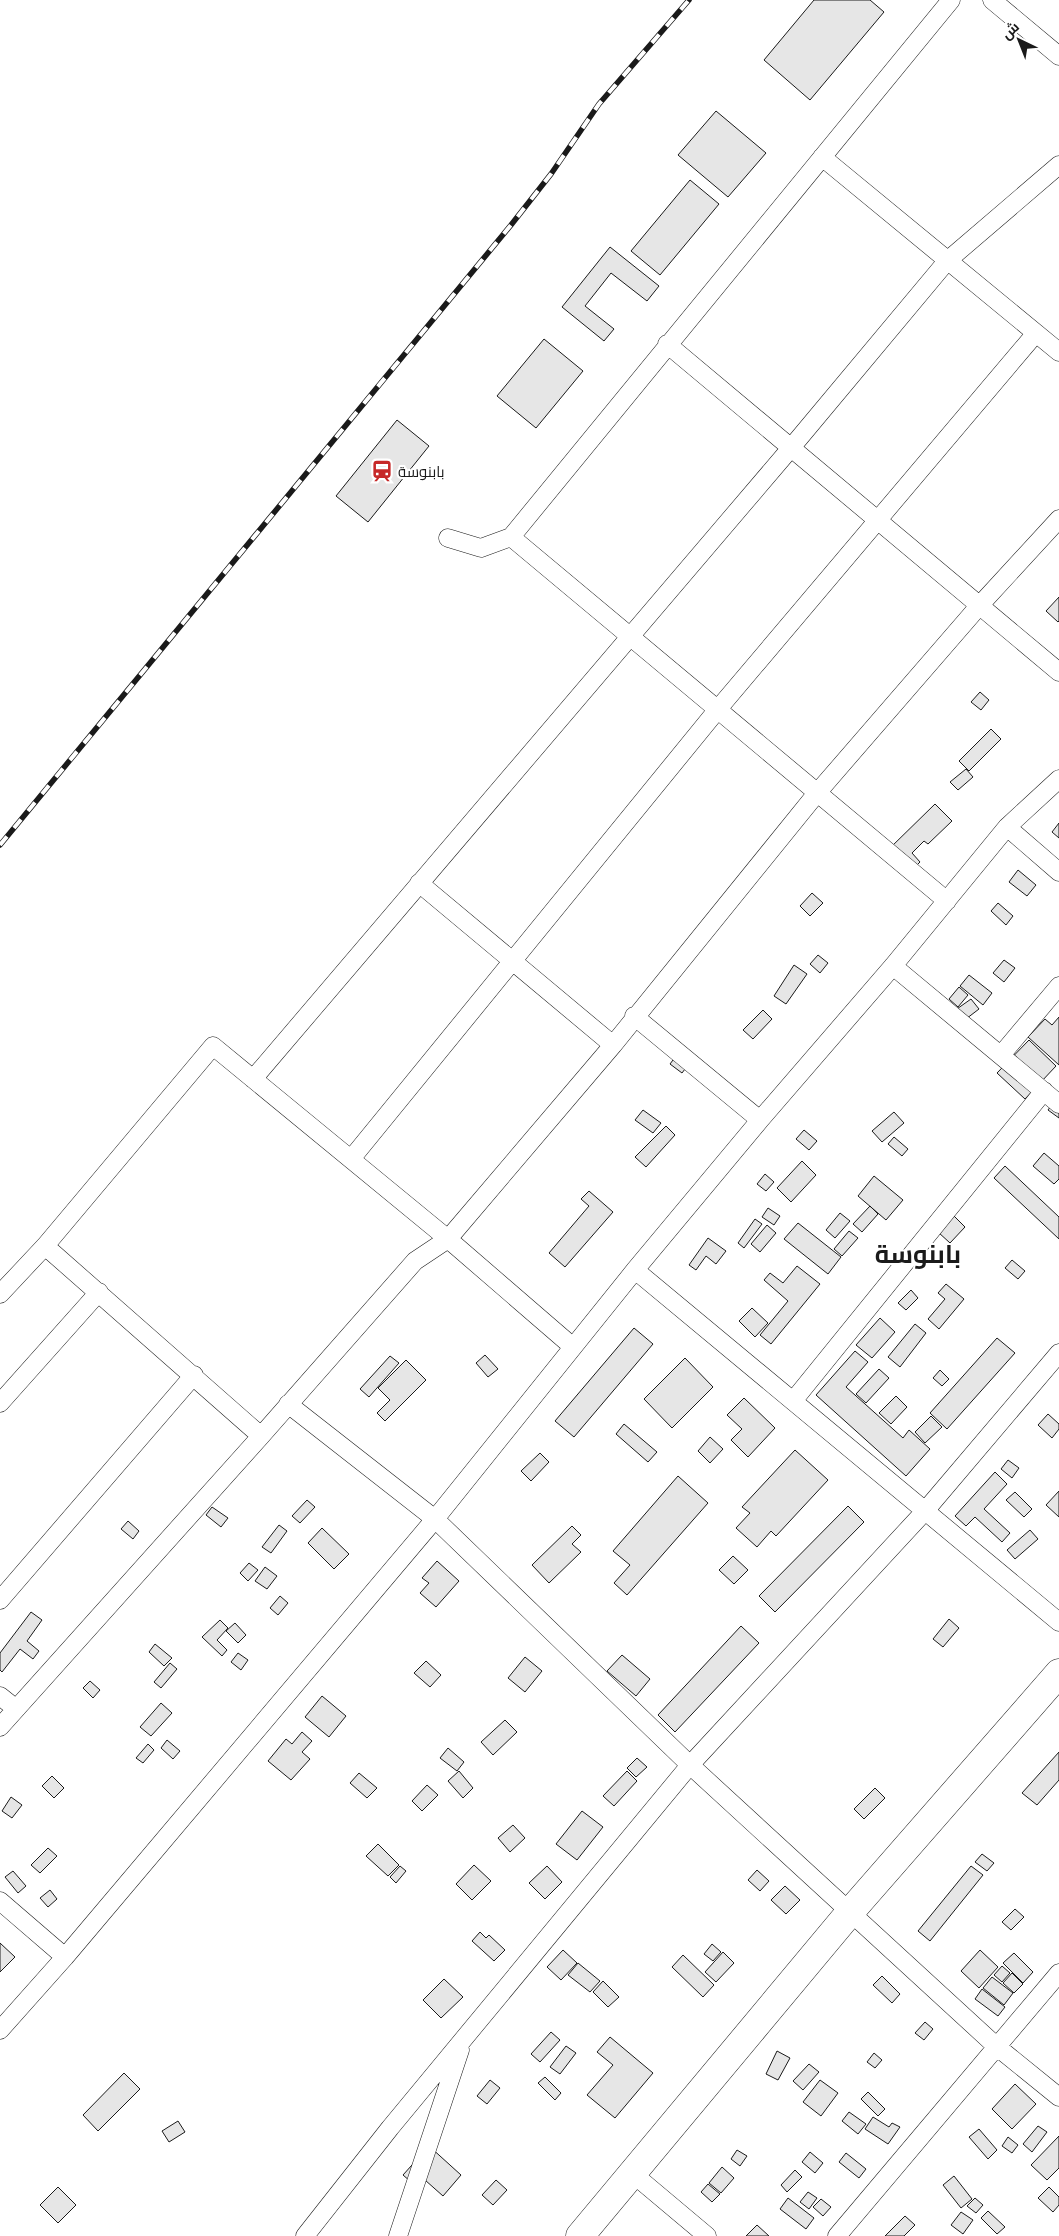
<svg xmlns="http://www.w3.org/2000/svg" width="1059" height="2236" font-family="'PT Sans Narrow',Cairo,sans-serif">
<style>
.building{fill:#e6e6e6;stroke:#1a1a1a}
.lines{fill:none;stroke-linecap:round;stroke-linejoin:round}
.street-casing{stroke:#1a1a1a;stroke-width:19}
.primary-casing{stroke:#1a1a1a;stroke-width:29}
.street{stroke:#fff;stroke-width:18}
.primary{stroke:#fff;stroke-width:28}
.rail-casing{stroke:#1a1a1a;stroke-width:5.5}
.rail{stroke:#fff;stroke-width:4;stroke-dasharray:11;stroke-linecap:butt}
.labels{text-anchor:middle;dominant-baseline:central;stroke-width:4;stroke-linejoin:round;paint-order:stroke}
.poi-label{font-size:15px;fill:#1a1a1a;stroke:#fff;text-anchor:start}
.town-label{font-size:25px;font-weight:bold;fill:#1a1a1a;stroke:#fff}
</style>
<rect width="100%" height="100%" fill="#fff"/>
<!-- building -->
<path class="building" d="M 814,0 L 870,0 L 884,12 L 810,100 L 764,60 Z
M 716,111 L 766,153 L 728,197 L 678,155 Z
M 690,180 L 719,204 L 660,275 L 631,251 Z
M 610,247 L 659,286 L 647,301 L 611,273 L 585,306 L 614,329 L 604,341 L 562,307 Z
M 544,339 L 583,371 L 536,428 L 497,396 Z
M 397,420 L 429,446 L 368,522 L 336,496 Z
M 1059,597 L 1059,621 L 1058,622 L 1046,611 Z
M 980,692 L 989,700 L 981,710 L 971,702 Z
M 991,729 L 1001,739 L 969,771 L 959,761 Z
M 966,769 L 973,777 L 958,790 L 950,782 Z
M 935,804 L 952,821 L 928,844 L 924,841 L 912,853 L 920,862 L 911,871 L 889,849 Z
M 1059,823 L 1059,838 L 1052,832 Z
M 1018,870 L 1036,885 L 1027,896 L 1009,882 Z
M 812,893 L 823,903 L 810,916 L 800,906 Z
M 998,903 L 1013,916 L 1006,925 L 991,911 Z
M 818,955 L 828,963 L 820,973 L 810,964 Z
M 1004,960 L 1015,968 L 1004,982 L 993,973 Z
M 794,965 L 807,974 L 786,1004 L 774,996 Z
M 969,975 L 992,993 L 983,1005 L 960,986 Z
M 959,987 L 968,995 L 958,1007 L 949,999 Z
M 971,999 L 979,1009 L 962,1022 L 954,1011 Z
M 763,1010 L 772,1019 L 753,1039 L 743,1030 Z
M 1059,1017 L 1059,1065 L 1028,1037 L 1045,1019 L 1052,1025 Z
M 1029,1040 L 1056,1066 L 1025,1099 L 997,1073 Z
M 682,1048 L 694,1057 L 682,1073 L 670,1064 Z
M 1059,1095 L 1059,1118 L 1048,1110 Z
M 643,1110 L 661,1123 L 653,1133 L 635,1120 Z
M 894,1112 L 904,1123 L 882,1142 L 872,1131 Z
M 666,1126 L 675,1135 L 646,1167 L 635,1157 Z
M 804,1130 L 817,1141 L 809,1150 L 796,1139 Z
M 894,1137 L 908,1149 L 902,1156 L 888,1144 Z
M 1044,1153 L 1059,1166 L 1059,1179 L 1054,1184 L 1033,1166 Z
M 802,1161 L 816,1175 L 791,1202 L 777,1188 Z
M 1005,1166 L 1059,1217 L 1059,1239 L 994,1178 Z
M 765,1174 L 774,1182 L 766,1191 L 757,1184 Z
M 874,1176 L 903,1200 L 886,1220 L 858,1196 Z
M 589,1191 L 613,1212 L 565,1267 L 549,1253 L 589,1206 L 581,1199 Z
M 870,1206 L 878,1214 L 862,1232 L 853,1224 Z
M 768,1208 L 780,1216 L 774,1225 L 762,1217 Z
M 840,1213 L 850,1221 L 835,1238 L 826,1230 Z
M 954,1216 L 965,1227 L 950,1243 L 938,1232 Z
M 755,1219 L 762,1224 L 744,1248 L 738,1243 Z
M 798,1223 L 841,1257 L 828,1274 L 784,1239 Z
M 767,1225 L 776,1233 L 760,1252 L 751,1244 Z
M 849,1231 L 858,1238 L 842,1256 L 834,1249 Z
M 708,1238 L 726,1251 L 716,1264 L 706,1256 L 696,1270 L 689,1265 Z
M 1012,1260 L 1025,1271 L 1018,1279 L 1005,1268 Z
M 797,1266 L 820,1284 L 771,1344 L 760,1335 L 788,1301 L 764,1280 L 770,1273 L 783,1283 Z
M 946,1284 L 964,1299 L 939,1329 L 928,1319 L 945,1299 L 938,1293 Z
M 911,1290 L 918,1298 L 906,1310 L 898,1303 Z
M 752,1308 L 768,1323 L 755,1337 L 739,1321 Z
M 880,1318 L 895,1332 L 872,1358 L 856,1345 Z
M 915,1324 L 926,1333 L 900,1367 L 888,1357 Z
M 634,1328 L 653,1344 L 574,1437 L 555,1421 Z
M 997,1338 L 1015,1353 L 947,1429 L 930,1413 Z
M 855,1351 L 868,1362 L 846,1387 L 903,1438 L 909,1430 L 930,1449 L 906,1476 L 816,1395 Z
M 485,1355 L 498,1369 L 488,1377 L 476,1363 Z
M 390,1356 L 399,1363 L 369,1397 L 360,1389 Z
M 685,1358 L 713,1387 L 672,1428 L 644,1399 Z
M 406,1360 L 426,1380 L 385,1421 L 377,1413 L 390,1400 L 378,1388 Z
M 879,1369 L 889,1378 L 866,1403 L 856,1394 Z
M 940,1370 L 949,1379 L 942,1386 L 933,1378 Z
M 896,1396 L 907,1407 L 891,1424 L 879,1413 Z
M 744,1398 L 775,1428 L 748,1457 L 731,1440 L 742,1429 L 727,1415 Z
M 1048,1414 L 1059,1424 L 1059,1429 L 1052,1438 L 1038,1425 Z
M 931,1416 L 942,1427 L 925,1443 L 915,1432 Z
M 624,1424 L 657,1452 L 648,1462 L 616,1434 Z
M 710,1437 L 723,1449 L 710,1463 L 698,1451 Z
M 795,1450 L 828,1480 L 776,1536 L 771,1531 L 757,1547 L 736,1528 L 750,1513 L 742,1507 Z
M 540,1453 L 549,1462 L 531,1481 L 521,1471 Z
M 1008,1460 L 1019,1468 L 1012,1478 L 1001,1469 Z
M 995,1472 L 1007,1484 L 984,1509 L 1010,1533 L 1002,1542 L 975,1517 L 966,1526 L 955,1516 Z
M 678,1476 L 708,1503 L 627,1595 L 614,1583 L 630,1565 L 613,1551 Z
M 1059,1491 L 1059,1517 L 1046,1505 Z
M 1015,1492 L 1032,1509 L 1024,1517 L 1006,1500 Z
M 307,1500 L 315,1507 L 300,1523 L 292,1516 Z
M 848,1506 L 864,1522 L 775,1612 L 759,1596 Z
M 212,1507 L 228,1518 L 221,1527 L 206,1515 Z
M 128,1521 L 139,1531 L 133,1539 L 121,1529 Z
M 279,1525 L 287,1531 L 271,1553 L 262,1547 Z
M 572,1526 L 581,1535 L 572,1544 L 581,1552 L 549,1583 L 532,1565 Z
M 322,1528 L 349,1554 L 334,1569 L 308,1543 Z
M 1030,1530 L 1038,1539 L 1015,1559 L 1007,1550 Z
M 733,1556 L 748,1570 L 734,1584 L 719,1570 Z
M 437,1561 L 459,1581 L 436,1607 L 420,1593 L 429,1583 L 422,1578 Z
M 249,1563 L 258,1570 L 248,1581 L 240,1573 Z
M 265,1567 L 277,1576 L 267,1589 L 255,1581 Z
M 280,1596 L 288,1603 L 278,1615 L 270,1608 Z
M 31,1612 L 42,1620 L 27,1641 L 39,1651 L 33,1659 L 20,1649 L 2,1672 L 0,1670 L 0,1653 Z
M 949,1619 L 959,1628 L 943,1647 L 933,1639 Z
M 220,1620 L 228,1628 L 217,1640 L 227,1650 L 222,1656 L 202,1637 Z
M 235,1623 L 246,1635 L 238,1643 L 226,1631 Z
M 741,1626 L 759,1643 L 675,1732 L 658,1715 Z
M 155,1644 L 172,1658 L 164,1666 L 149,1652 Z
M 238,1653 L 248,1660 L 241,1670 L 231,1662 Z
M 622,1655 L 650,1679 L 636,1696 L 607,1671 Z
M 525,1657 L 542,1671 L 525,1692 L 508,1678 Z
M 426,1661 L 441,1675 L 430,1687 L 414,1673 Z
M 170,1663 L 177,1669 L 161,1688 L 154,1682 Z
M 90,1681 L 100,1690 L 93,1698 L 83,1688 Z
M 322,1696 L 346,1716 L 329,1737 L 305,1717 Z
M 161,1703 L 172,1713 L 151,1736 L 140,1727 Z
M 505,1720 L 517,1732 L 493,1755 L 481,1742 Z
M 302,1732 L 312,1741 L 302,1752 L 310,1759 L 291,1780 L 268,1761 L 286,1739 L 292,1744 Z
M 167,1740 L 180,1751 L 173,1759 L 161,1748 Z
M 148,1744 L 154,1750 L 143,1763 L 136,1758 Z
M 448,1748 L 464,1762 L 457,1771 L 440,1758 Z
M 1059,1752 L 1059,1780 L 1037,1805 L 1022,1793 Z
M 637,1758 L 647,1767 L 636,1777 L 627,1768 Z
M 459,1771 L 473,1788 L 463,1798 L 448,1781 Z
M 627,1771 L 637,1781 L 614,1806 L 603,1796 Z
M 359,1773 L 377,1788 L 367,1798 L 350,1783 Z
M 52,1776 L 64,1788 L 54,1798 L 42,1786 Z
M 427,1785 L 438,1795 L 422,1811 L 412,1801 Z
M 875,1788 L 885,1798 L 864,1819 L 854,1809 Z
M 11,1797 L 22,1805 L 12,1818 L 2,1811 Z
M 582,1811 L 603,1827 L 577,1860 L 556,1844 Z
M 513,1825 L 525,1838 L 510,1852 L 498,1838 Z
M 378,1844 L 399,1865 L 388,1876 L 366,1856 Z
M 48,1848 L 57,1856 L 40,1873 L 31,1865 Z
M 982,1854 L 994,1863 L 987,1871 L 975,1862 Z
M 474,1865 L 491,1881 L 472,1900 L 456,1884 Z
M 400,1866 L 406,1871 L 396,1883 L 390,1877 Z
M 547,1866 L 562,1882 L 545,1899 L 529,1883 Z
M 971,1866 L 983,1875 L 930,1941 L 918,1931 Z
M 757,1870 L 769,1881 L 760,1891 L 748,1880 Z
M 13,1871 L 26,1886 L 18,1893 L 5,1877 Z
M 785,1886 L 800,1900 L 786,1914 L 771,1900 Z
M 50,1890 L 57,1899 L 48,1907 L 40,1898 Z
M 1015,1909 L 1024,1917 L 1011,1930 L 1002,1922 Z
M 480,1932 L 486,1938 L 489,1935 L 505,1950 L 494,1961 L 472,1941 Z
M 0,1943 L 15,1957 L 0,1972 Z
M 712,1944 L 721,1952 L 713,1961 L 704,1954 Z
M 563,1950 L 577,1963 L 561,1980 L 547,1967 Z
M 980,1950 L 998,1967 L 979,1988 L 961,1971 Z
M 723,1952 L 734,1963 L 716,1982 L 705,1972 Z
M 1014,1953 L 1033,1972 L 1023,1983 L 1003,1963 Z
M 683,1955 L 714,1985 L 703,1997 L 672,1967 Z
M 578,1963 L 600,1981 L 590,1992 L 568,1975 Z
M 1002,1966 L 1010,1973 L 1002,1982 L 994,1975 Z
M 1012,1973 L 1023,1984 L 1014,1993 L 1003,1983 Z
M 882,1976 L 900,1994 L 892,2003 L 873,1985 Z
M 992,1977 L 1013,1993 L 1004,2005 L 983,1988 Z
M 444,1979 L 463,1997 L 441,2018 L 423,2000 Z
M 603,1981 L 619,1997 L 608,2007 L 593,1992 Z
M 982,1989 L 1005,2007 L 998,2016 L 975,1999 Z
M 925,2022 L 933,2029 L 924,2040 L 915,2033 Z
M 551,2032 L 560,2040 L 540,2062 L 531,2054 Z
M 610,2037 L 653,2073 L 615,2118 L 587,2095 L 613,2065 L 597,2052 Z
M 566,2046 L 576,2053 L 560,2074 L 550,2067 Z
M 777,2051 L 790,2058 L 778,2080 L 766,2074 Z
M 874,2053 L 882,2060 L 875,2068 L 867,2062 Z
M 809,2064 L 819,2072 L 803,2090 L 793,2081 Z
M 124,2073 L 140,2089 L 98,2131 L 83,2115 Z
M 545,2077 L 561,2093 L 555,2100 L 538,2083 Z
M 490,2080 L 500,2088 L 487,2104 L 477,2096 Z
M 820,2080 L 838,2093 L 821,2116 L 803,2102 Z
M 1015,2084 L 1036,2104 L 1012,2129 L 992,2109 Z
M 868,2092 L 885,2109 L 878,2116 L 861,2099 Z
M 849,2112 L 866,2124 L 858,2134 L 842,2121 Z
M 873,2117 L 889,2127 L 892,2123 L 900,2127 L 888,2144 L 865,2129 Z
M 178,2121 L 185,2132 L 169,2142 L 162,2131 Z
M 1038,2126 L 1047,2132 L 1032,2152 L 1023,2144 Z
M 979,2129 L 997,2150 L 988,2159 L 969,2137 Z
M 1059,2136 L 1059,2168 L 1047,2180 L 1031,2165 Z
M 1008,2137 L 1018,2145 L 1012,2153 L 1002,2146 Z
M 429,2146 L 461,2175 L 443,2196 L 425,2180 L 418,2188 L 403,2175 Z
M 737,2150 L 747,2156 L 740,2166 L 731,2159 Z
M 810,2152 L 823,2163 L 815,2173 L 802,2162 Z
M 846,2153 L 866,2169 L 859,2178 L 839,2162 Z
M 722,2167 L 734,2178 L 721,2193 L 709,2183 Z
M 795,2170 L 802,2177 L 787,2192 L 781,2185 Z
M 954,2176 L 972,2199 L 961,2208 L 943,2185 Z
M 496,2180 L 507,2190 L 493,2205 L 482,2195 Z
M 708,2184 L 720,2194 L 712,2202 L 701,2192 Z
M 58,2187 L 76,2205 L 58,2223 L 40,2205 Z
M 1049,2187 L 1059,2197 L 1059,2205 L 1053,2212 L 1038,2198 Z
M 808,2192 L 817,2198 L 809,2209 L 800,2202 Z
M 788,2198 L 814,2218 L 806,2229 L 780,2209 Z
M 975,2198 L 983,2205 L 976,2213 L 967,2206 Z
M 821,2199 L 831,2207 L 823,2216 L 813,2207 Z
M 988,2211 L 1005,2227 L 997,2234 L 981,2218 Z
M 961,2212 L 973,2220 L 963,2234 L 951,2225 Z
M 905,2216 L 915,2225 L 904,2236 L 885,2236 Z
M 757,2225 L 769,2236 L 746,2236 Z"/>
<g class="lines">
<!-- street casing -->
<g class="street-casing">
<path id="street" d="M 992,0 L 1059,56
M 822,157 L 1059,352
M 667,344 L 1059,672
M 511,537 L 951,0
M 448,538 L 481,548 L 511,537 L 947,901
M 1007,827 L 1059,872
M 419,883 L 613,1045
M 893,966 L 1059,1104
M 634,1016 L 760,1120
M 1001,1055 L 1059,986
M 253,1079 L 790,449 L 947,261 L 1059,165
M 351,1159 L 718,709 L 1036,333
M 45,1246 L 261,1436
M 635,1270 L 1059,1622
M 0,1294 L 45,1246 L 213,1046 L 448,1239 L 573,1347
M 793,1401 L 1044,1091
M 0,1403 L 99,1292
M 288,1404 L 435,1519 L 690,1765 L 996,2046 L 1059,2097
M 0,1600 L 194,1375
M 0,1696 L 15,1708
M 0,1727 L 261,1436 L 415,1261 L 448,1239 L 613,1045 L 817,793 L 979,606 L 1059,519
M 0,1901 L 65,1957
M 0,2030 L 65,1957 L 435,1519 L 635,1270 L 760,1120 L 893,966 L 1007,827 L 1059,779
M 632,2173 L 707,2236
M 305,2236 L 390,2128 L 690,1765 L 925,1511 L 1059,1353
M 398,2236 L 460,2050
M 837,2236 L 1059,1973"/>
</g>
<!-- primary casing -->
<g class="primary-casing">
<path id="primary" d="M 580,2236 L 851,1911 L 1059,1673"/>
</g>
<!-- street -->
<use href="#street" class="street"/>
<!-- primary -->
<use href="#primary" class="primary"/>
<!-- rail casing -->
<g class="rail-casing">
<path id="rail" d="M 0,845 L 511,225 L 551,174 L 599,104 L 689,0"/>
</g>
<!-- rail -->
<use href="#rail" class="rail"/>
</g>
<!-- icons -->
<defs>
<g id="station-bare" transform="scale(1.725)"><path d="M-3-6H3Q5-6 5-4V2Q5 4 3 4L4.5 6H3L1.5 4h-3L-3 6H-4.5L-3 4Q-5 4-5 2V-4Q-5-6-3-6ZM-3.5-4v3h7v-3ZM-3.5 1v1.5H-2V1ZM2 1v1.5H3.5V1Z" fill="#c62828" stroke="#fff" stroke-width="2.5" paint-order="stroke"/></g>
</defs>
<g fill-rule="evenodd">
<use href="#station-bare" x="382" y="471"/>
</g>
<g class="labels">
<!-- poi labels -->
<g class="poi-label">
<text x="398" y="471">بابنوسة</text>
</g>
<!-- town labels -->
<g class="town-label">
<text x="918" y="1254">بابنوسة</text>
</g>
</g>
<!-- north arrow -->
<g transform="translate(1019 40) rotate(317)" stroke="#ffffff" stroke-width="4" paint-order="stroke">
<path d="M0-4L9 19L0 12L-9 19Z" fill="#1a1a1a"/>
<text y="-8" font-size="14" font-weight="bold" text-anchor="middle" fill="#1a1a1a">ش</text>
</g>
</svg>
